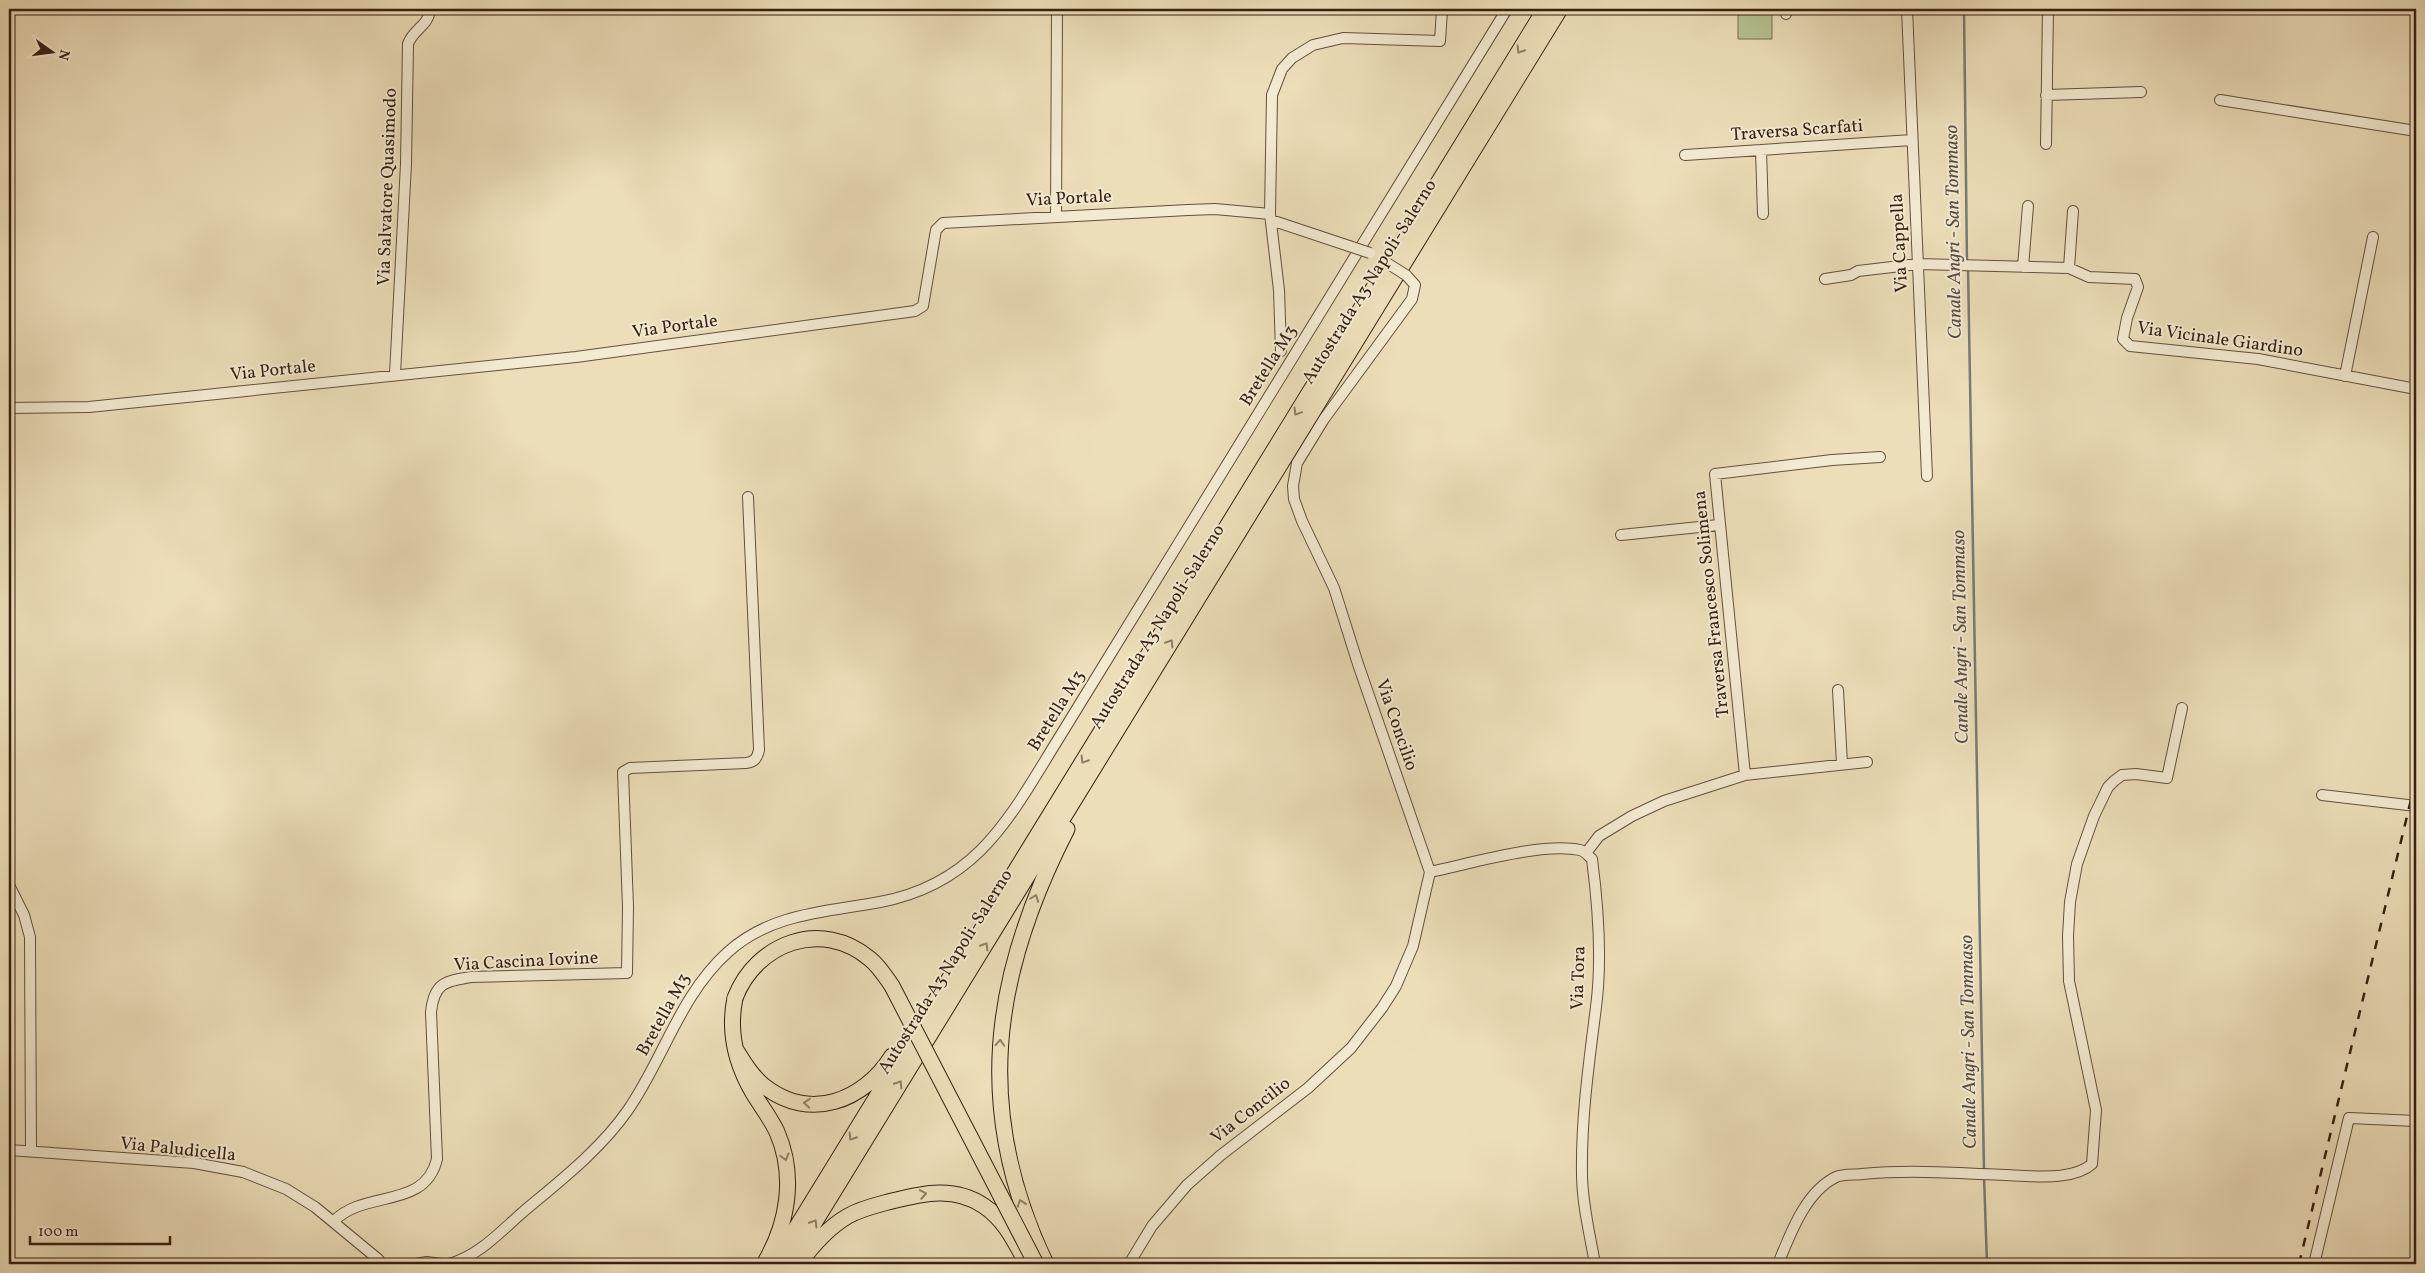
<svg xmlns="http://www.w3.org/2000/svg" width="2425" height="1273" font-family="Vollkorn,serif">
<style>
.green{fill:#b5c291;stroke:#767052}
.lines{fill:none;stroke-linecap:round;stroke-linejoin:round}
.stream{stroke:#757b77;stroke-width:2.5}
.minor-casing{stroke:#644f3c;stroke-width:12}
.highway-casing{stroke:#371f12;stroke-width:17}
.minor{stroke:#f3ead2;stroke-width:10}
.highway{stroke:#ecdeb9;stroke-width:15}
.rail{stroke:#371f12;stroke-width:2.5;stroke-dasharray:9 9;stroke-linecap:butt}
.minor-bridge-casing{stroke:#644f3c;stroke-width:12;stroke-linecap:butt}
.highway-bridge-casing{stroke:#371f12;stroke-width:17;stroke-linecap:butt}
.minor-bridge{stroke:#f3ead2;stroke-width:10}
.highway-bridge{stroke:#ecdeb9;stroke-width:15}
.oneway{stroke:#927e66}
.labels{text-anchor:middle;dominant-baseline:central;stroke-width:4;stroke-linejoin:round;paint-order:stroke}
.street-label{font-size:18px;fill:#371f12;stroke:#f3ead2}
.water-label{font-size:19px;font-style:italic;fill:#564d45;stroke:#f3ead2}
</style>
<rect width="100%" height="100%" fill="#ecdeb9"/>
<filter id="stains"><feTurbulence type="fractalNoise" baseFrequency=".004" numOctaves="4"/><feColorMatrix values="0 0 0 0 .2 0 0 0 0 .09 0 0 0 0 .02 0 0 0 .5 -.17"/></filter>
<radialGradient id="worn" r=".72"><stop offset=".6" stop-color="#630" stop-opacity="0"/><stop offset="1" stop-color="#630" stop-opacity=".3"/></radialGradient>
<!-- green -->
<path class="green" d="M 1738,9 L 1772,9 L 1772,39 L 1738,39 Z"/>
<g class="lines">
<!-- stream -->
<path class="stream" d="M 1964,9 L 1967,263
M 1968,268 L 1984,1170
M 1984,1176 L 1987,1264"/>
<!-- minor casing -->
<g class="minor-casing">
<path id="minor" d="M 1786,9 L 1786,14
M 1907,9 L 1927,476
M 2046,95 L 2141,92
M 2220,100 L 2416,131
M 2046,144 L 2048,9
M 1761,150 L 1763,214
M 1685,155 L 1912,140
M 1270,214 L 1272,95 L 1282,69 L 1292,58 L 1313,45 L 1343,38 L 1440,41 L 1442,10
M 1056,216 L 1057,9
M 1271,220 L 1349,246
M 2023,267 L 2028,206
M 2069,268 L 2073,211
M 1825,279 L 1851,275 L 1858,271 L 1918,264 L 2069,268 L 2089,277 L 2135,279 L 2138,287 L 2127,318 L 2123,339 L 2130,346 L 2258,359 L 2416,389
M 395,374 L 406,164 L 408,44 C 413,29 429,26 430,9
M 2345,376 L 2373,237
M 9,408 L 89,407 L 576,357 L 915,311 L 923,306 L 936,230 L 943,223 L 1188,210 L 1215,209 L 1270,214 L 1279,290 L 1281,351
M 1621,535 L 1719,525
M 1838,690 L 1842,764
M 1745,775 L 1715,474 L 1832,460 L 1880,457
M 2322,795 L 2416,806
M 1586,853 L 1599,836 L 1632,816 L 1664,801 L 1745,775 L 1867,762
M 1430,872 C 1469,864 1542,842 1580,850 C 1585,851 1588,856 1592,859 C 1598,905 1602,962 1596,1007 C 1589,1063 1581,1118 1582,1174 C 1582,1203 1590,1235 1595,1264
M 9,885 L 24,915 L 30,937 L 31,1151
M 9,1150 L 194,1163 L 243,1172 L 286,1189 L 315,1207 L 378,1259 L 382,1264
M 334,1221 C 365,1189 425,1210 437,1159 L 431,1012 C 434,983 445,981 471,977 L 627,973 L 628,907 L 623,772 L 630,768 L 746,763 C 754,762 757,759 759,750 L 748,497
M 2315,1260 L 2349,1118 L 2416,1121
M 416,1264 L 427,1262 L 441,1264
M 449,1264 C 479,1256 501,1231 523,1212 C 561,1180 600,1150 628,1110 C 664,1058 680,995 728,952 C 771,913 826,912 880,902 C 975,884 1008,821 1054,746 L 1507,9
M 1129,1264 L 1152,1226 L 1187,1185 L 1221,1155 L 1308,1088 L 1351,1048 L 1382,1008 L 1396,986 L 1413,946 L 1430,872 L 1358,664 L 1334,588 L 1302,521 L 1294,499 L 1293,486 L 1297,463 L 1324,419 L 1412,299 L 1415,285 L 1406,275
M 1778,1264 C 1790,1235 1805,1192 1836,1177 C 1843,1174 1855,1175 1862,1174 C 1916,1169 1972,1174 2026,1176 C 2046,1177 2076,1178 2092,1164 L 2096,1110 L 2069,981 L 2068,936 L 2070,902 L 2077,864 L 2094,816 L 2108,787 L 2114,781 L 2122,775 L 2136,774 L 2167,778 L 2182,708"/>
</g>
<!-- highway casing -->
<g class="highway-casing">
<path id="highway" d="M 735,998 C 728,1032 736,1064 753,1093 C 761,1106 771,1119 777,1132 C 796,1176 788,1224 764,1264
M 736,1050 C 744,1063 752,1076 764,1086 C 810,1122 864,1101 892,1056
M 774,1264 L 1545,9
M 789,1264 L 1560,9
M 799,1264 C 812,1246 829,1227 848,1216 C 862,1208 877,1205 892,1201 C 924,1193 955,1186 984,1206 C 1005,1220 1015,1242 1027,1264
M 1046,1264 C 973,1111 991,977 1067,829"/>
</g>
<!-- minor -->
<use href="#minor" class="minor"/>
<!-- highway -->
<use href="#highway" class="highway"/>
<!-- rail -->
<path class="rail" d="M 2299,1264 L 2416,779"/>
<!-- minor-bridge casing -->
<g class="minor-bridge-casing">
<path id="minor-bridge" d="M 1349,246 L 1370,253
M 1382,260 L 1406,275"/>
</g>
<!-- highway-bridge casing -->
<g class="highway-bridge-casing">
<path id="highway-bridge" d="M 735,998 C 756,943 822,918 870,959 C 879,966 885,976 892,986 L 1036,1264"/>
</g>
<!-- minor-bridge -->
<use href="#minor-bridge" class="minor-bridge"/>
<!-- highway-bridge -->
<use href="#highway-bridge" class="highway-bridge"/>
</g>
<!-- one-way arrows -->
<defs><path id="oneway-chevron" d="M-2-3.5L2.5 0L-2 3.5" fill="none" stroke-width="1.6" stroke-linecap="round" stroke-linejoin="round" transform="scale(1.25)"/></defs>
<g class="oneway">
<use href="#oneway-chevron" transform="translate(1520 50) rotate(122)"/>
<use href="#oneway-chevron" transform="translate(1297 412) rotate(121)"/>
<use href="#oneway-chevron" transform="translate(1170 643) rotate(-58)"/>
<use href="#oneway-chevron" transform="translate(1084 760) rotate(122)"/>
<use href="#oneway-chevron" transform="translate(1035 898) rotate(-69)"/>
<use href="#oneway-chevron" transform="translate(985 946) rotate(-58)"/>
<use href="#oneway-chevron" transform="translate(1000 1043) rotate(-86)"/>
<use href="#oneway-chevron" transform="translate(899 1084) rotate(-58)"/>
<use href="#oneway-chevron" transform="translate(807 1103) rotate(-175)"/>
<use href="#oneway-chevron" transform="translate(852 1137) rotate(122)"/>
<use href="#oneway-chevron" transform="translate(785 1157) rotate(75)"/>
<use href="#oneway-chevron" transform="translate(923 1194) rotate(-10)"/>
<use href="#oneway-chevron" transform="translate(1021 1203) rotate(-109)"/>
<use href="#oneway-chevron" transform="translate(814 1223) rotate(-58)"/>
</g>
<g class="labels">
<!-- street labels -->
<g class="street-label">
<text transform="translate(1797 131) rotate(-4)">Traversa Scarfati</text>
<text transform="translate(388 187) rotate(-88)">Via Salvatore Quasimodo</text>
<text transform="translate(1069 199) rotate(-3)">Via Portale</text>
<text transform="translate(1900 243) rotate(-93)">Via Cappella</text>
<text transform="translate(1370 282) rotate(-58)">Autostrada A3 Napoli-Salerno</text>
<text transform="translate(675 327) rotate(-8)">Via Portale</text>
<text transform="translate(2220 340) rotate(8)">Via Vicinale Giardino</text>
<text transform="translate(1269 366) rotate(-58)">Bretella M3</text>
<text transform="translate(273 371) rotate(-6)">Via Portale</text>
<text transform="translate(1712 604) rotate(-96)">Traversa Francesco Solimena</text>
<text transform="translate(1158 627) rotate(-58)">Autostrada A3 Napoli-Salerno</text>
<text transform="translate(1057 711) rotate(-58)">Bretella M3</text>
<text transform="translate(1396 725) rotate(71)">Via Concilio</text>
<text transform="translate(526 962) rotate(-3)">Via Cascina Iovine</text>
<text transform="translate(946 972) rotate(-58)">Autostrada A3 Napoli-Salerno</text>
<text transform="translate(1579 978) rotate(-88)">Via Tora</text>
<text transform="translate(664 1015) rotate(-61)">Bretella M3</text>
<text transform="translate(1251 1111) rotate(-38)">Via Concilio</text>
<text transform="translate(178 1150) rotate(6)">Via Paludicella</text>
</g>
<!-- water labels -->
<g class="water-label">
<text transform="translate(1954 232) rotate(-91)">Canale Angri - San Tommaso</text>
<text transform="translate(1961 637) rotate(-91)">Canale Angri - San Tommaso</text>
<text transform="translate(1969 1042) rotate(-91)">Canale Angri - San Tommaso</text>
</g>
</g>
<!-- margin -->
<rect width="2425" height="1273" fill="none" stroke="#ecdeb9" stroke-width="30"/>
<rect x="10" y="10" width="2405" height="1253" fill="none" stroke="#371f12" stroke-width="2.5"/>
<rect x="15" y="15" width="2395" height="1243" fill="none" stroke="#371f12"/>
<!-- north arrow -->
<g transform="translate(52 52) rotate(104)" stroke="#f3ead2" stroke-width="4" paint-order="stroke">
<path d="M0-4L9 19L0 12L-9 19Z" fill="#371f12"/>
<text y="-8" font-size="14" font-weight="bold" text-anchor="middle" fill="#371f12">N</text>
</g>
<!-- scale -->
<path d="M30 1236v8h140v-8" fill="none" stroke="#371f12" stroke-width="2.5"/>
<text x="38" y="1236" font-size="15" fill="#371f12" stroke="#f3ead2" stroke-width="4" paint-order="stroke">100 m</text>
<rect width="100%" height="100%" filter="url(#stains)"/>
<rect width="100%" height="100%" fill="url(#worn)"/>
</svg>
